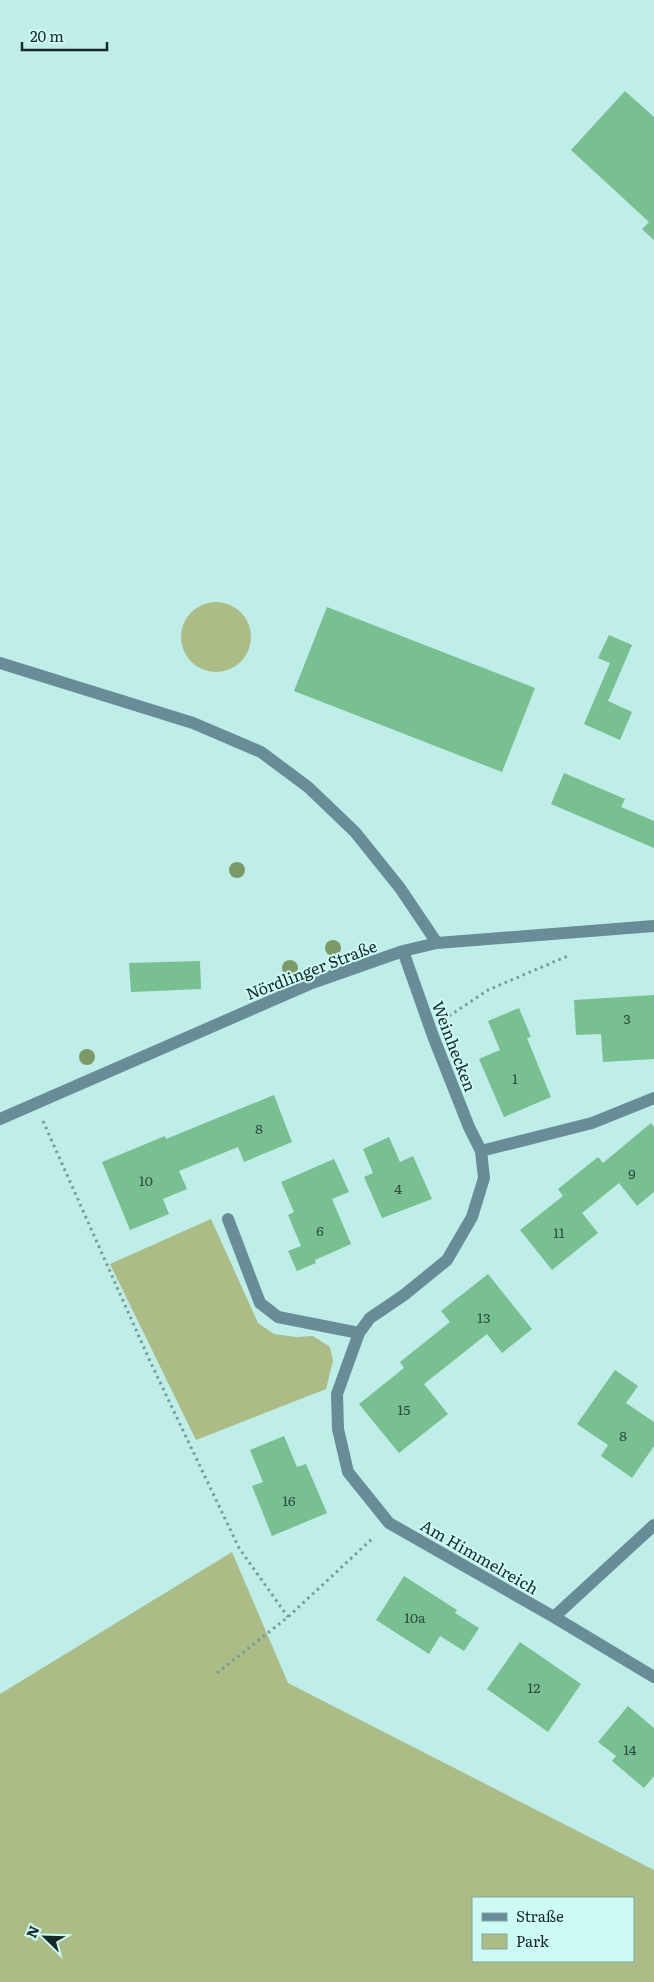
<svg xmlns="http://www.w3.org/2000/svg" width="654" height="1982" font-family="Literata,serif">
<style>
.green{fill:#abbc87;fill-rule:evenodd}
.building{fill:#78bf91}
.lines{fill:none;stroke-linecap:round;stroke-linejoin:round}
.path{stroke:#799b97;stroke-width:3;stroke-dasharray:2.5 4;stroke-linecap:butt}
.minor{stroke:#688d98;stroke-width:12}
.tree{fill:#7b9a68}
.labels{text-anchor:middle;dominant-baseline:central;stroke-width:4;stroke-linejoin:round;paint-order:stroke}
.number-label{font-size:14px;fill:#2f4e42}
.street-label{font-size:16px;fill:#172927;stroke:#ccfaf4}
</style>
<rect width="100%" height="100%" fill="#bfede7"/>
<!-- green -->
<path class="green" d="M181 637a35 35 0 1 1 70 0a35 35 0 1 1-70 0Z
M 211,1219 L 258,1323 L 274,1334 L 296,1337 L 313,1336 L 330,1347 L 333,1361 L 326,1389 L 196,1440 L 110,1264 Z
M 232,1552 L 288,1683 L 654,1870 L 654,1982 L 0,1982 L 0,1694 ZM 473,1898 L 633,1898 L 633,1961 L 473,1961 Z"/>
<!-- building -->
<path class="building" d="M 625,91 L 654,117 L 654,240 L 642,229 L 649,222 L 571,150 Z
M 327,607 L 535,688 L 502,772 L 294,691 Z
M 609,635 L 632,645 L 608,701 L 632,712 L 620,740 L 584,724 L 610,663 L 598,658 Z
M 564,773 L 625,799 L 621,807 L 654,821 L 654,848 L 551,804 Z
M 200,961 L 201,989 L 131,992 L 129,963 Z
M 654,995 L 654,1059 L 603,1062 L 601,1034 L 576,1035 L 574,1000 Z
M 519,1008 L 531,1037 L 527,1038 L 551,1097 L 504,1117 L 479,1059 L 500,1050 L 488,1021 Z
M 274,1095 L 292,1142 L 244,1162 L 238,1147 L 179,1171 L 187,1189 L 163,1199 L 169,1214 L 130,1230 L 102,1162 L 165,1136 L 166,1139 Z
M 651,1123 L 654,1127 L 654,1192 L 637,1206 L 619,1183 L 582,1213 L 598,1233 L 552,1270 L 520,1230 L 563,1196 L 558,1189 L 598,1157 L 603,1163 Z
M 389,1137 L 400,1162 L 413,1156 L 432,1199 L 382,1218 L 364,1177 L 373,1173 L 363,1149 Z
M 334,1159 L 349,1192 L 332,1199 L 351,1244 L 315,1260 L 316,1263 L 297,1271 L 288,1251 L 301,1246 L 288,1215 L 294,1212 L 281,1182 Z
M 488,1274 L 532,1329 L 502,1353 L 487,1334 L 424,1384 L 448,1414 L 399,1453 L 359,1404 L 404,1368 L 400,1362 L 450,1322 L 441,1311 Z
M 615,1370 L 638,1386 L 626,1403 L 654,1422 L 654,1446 L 632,1478 L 601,1456 L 608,1445 L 577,1424 Z
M 284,1436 L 297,1467 L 306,1464 L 327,1513 L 272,1536 L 252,1486 L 263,1482 L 250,1450 Z
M 404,1576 L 457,1610 L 455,1613 L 479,1628 L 464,1651 L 440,1636 L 429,1654 L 376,1620 Z
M 520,1642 L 581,1684 L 548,1732 L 487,1689 Z
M 628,1706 L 654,1728 L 654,1776 L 644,1788 L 612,1761 L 616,1756 L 598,1742 Z"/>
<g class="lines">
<!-- path -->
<path class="path" d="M 449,1016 L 488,990 L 570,955
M 43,1121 L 149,1359 L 239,1548 L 288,1617
M 217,1673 L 288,1617 L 374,1537"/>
<!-- minor -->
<path class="minor" d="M 0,663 L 193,723 L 261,752 L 308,787 L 355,832 L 400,888 L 437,943
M 403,951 L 433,1036 L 469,1127 L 481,1151 L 484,1178 L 472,1217 L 447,1260 L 404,1295 L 370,1318 L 359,1333 L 337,1394 L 338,1429 L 348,1472 L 389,1523 L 554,1617
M 0,1119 L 312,983 L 403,951 L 437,943 L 654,926
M 481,1151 L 592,1123 L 654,1098
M 228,1219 L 260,1303 L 278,1317 L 359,1333
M 654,1525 L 554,1617 L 654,1677"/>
</g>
<!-- trees -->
<g class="tree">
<circle cx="237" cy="870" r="8"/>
<circle cx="333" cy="948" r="8"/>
<circle cx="290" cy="968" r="8"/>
<circle cx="87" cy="1057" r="8"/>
</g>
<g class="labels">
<!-- number labels -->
<g class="number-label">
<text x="627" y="1018">3</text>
<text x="515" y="1078">1</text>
<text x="259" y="1128">8</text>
<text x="632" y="1173">9</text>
<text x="146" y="1180">10</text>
<text x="398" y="1188">4</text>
<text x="320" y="1230">6</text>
<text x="559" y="1232">11</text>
<text x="484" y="1317">13</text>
<text x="404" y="1409">15</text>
<text x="623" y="1435">8</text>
<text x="289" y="1500">16</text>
<text x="415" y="1617">10a</text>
<text x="534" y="1687">12</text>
<text x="630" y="1749">14</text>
</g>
<!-- street labels -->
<g class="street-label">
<text transform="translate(311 969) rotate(-21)">Nördlinger Straße</text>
<text transform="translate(455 1046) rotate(69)">Weinhecken</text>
<text transform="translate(480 1556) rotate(30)">Am Himmelreich</text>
</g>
</g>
<!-- legend -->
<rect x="472" y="1897" width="162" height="65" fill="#ccfaf4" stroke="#84a6a2"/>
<rect x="482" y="1913" width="25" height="8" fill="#688d98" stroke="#84a6a2"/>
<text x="516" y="1922" font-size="15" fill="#172927">Straße</text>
<rect x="482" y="1934" width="25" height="15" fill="#abbc87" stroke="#84a6a2"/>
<text x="516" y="1947" font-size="15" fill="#172927">Park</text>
<!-- north arrow -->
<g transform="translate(45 1937) rotate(293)" stroke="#ccfaf4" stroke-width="4" paint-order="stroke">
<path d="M0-4L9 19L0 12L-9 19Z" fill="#172927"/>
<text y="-8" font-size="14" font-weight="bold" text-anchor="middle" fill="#172927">N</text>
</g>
<!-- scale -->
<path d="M22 42v8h85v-8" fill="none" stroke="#172927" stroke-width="2.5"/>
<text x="30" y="42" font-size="15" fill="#172927" stroke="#ccfaf4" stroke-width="4" paint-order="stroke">20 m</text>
</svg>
